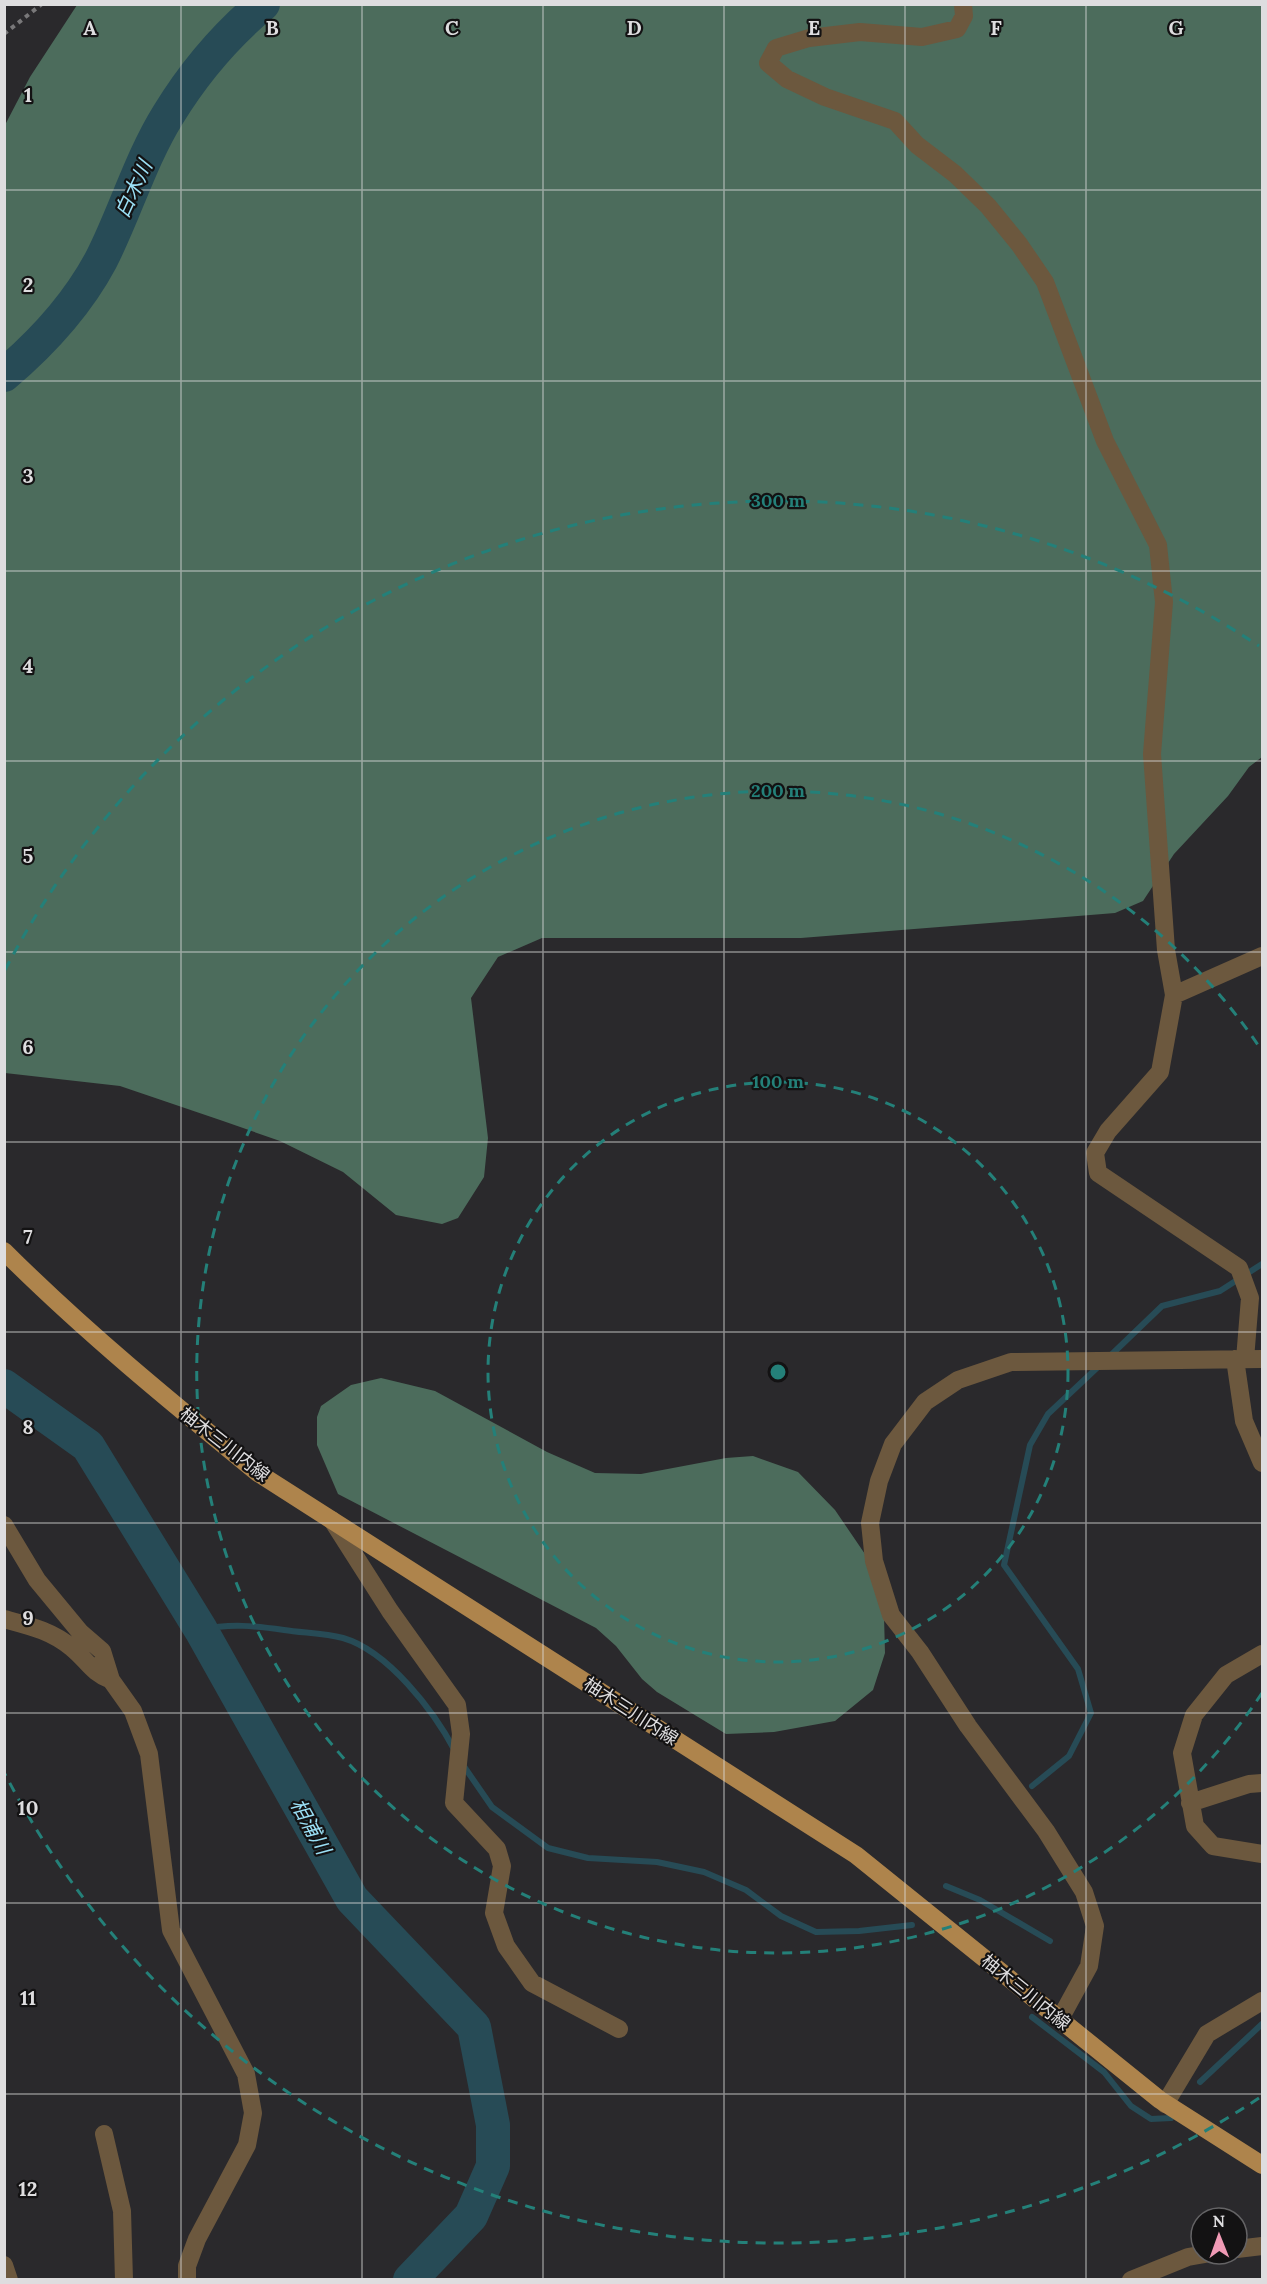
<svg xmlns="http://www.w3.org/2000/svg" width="1267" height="2284" font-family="Lora,'Noto Sans JP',serif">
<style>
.forest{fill:#4c6c5c}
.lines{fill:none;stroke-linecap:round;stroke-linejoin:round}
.stream{stroke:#274b56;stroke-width:6}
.river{stroke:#274b56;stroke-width:34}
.path{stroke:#79787a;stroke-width:4;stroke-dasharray:4.5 4.5;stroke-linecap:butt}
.minor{stroke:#6c583e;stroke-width:18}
.major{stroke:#ae844c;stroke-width:18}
.grid{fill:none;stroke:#dedddf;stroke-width:1.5;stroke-opacity:0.55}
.ring{fill:none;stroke:#248079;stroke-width:3;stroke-dasharray:10 8}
.labels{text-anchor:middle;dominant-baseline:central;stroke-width:4.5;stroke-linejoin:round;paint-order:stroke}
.street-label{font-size:18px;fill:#dedddf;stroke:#131213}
.water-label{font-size:20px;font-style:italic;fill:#9be0f6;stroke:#131213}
.grid-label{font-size:20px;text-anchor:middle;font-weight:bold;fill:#dedddf;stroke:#131213;stroke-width:4.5;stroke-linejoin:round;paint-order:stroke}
.centre{fill:#248079;stroke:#131213;stroke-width:3}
.ring-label{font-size:18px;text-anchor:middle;font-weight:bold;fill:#248079;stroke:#131213;stroke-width:4.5;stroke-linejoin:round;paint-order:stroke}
</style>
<rect width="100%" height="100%" fill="#2a292c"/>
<!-- forest -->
<path class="forest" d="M 77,5 L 1262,5 L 1262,757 L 1249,767 L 1228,796 L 1174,854 L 1143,901 L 1115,913 L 801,938 L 542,938 L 498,957 L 471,998 L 488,1138 L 484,1177 L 458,1218 L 442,1224 L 396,1215 L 343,1172 L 280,1141 L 223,1121 L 120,1086 L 5,1073 L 5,125 L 30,77 Z
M 381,1378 L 435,1391 L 547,1452 L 595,1473 L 641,1474 L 726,1458 L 753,1456 L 798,1472 L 835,1510 L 867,1557 L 884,1616 L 885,1653 L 873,1690 L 835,1721 L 774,1732 L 726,1734 L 657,1692 L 642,1679 L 616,1646 L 596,1628 L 338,1494 L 317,1445 L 317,1417 L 321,1406 L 351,1385 Z"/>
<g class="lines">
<!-- stream -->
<path class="stream" d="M 1110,1356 L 1162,1306 L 1220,1291 L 1262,1264
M 201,1630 C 230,1623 255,1626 284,1630 C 303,1633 324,1633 343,1638 C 388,1651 434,1711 455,1751
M 463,1765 L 492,1807 L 548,1848 L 588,1858 L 657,1862 L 704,1872 L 746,1890 L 781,1916 L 816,1932 L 859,1931 L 912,1925
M 1032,1786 L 1069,1756 L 1091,1713 L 1078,1669 L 1004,1565 L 1030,1445 L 1048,1414 L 1100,1365
M 946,1886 L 980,1900 L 1050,1941
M 1032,2017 L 1104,2072 L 1131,2106 L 1151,2119 L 1171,2118
M 1200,2082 L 1262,2024"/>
<!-- river -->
<path class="river" d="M 4,375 C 43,342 77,305 101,260 C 125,213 140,160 168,115 C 193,74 226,35 263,4
M 4,1386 L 88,1446 L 201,1630 L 352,1899 L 474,2027 L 493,2125 L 493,2166 L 471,2216 L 410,2280"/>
<!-- path -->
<path class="path" d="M 4,34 L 42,4"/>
<!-- minor -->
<path class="minor" d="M 963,4 L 964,16 L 957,29 L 922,37 L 860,32 L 809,38 L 776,48 L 768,63 L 787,79 L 825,97 L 895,121 L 917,145 L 955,174 L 988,206 L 1019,244 L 1045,282 L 1105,441 L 1158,545 L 1164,602 L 1152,754 L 1166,950 L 1174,995 L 1160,1072 L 1108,1131 L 1095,1153 L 1098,1173 L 1239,1268 L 1250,1298 L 1245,1359
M 1174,995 L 1262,956
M 1235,1359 L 1244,1421 L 1262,1463
M 332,1520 L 390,1611 L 457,1705 L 461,1734 L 454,1803 L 497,1849 L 502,1866 L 494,1913 L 506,1946 L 532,1983 L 619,2029
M 4,1525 L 37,1580 L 80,1632 L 102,1651 L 111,1680 L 133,1711 L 149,1754 L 171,1930 L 246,2074 L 253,2113 L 247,2145 L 197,2239 L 187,2266 L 187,2280
M 4,1619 C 30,1626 52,1631 72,1648 C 88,1661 91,1672 111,1680
M 1262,1654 L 1226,1675 L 1194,1715 L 1182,1753 L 1195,1826 L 1213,1846 L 1262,1854
M 1190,1803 L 1249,1784 L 1262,1783
M 1060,2019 L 1089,1966 L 1095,1926 L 1084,1892 L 1046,1831 L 968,1726 L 920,1652 L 891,1615 L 874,1561 L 870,1523 L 879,1481 L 893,1444 L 925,1402 L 958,1380 L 1011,1362 L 1262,1359
M 1165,2104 L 1207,2034 L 1262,2001
M 104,2134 L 122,2211 L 124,2280
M 1237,2249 L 1262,2246
M 4,2265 L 9,2280
M 1131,2280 L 1188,2257 L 1205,2254"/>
<!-- major -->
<path class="major" d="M 4,1251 C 84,1331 171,1402 258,1473 L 856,1855 L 1160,2100 L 1262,2165"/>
</g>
<!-- grid -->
<path class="grid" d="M 181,4 L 181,2280M 362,4 L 362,2280M 543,4 L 543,2280M 724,4 L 724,2280M 905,4 L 905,2280M 1086,4 L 1086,2280M 4,190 L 1262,190M 4,381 L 1262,381M 4,571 L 1262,571M 4,761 L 1262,761M 4,952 L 1262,952M 4,1142 L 1262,1142M 4,1332 L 1262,1332M 4,1523 L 1262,1523M 4,1713 L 1262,1713M 4,1903 L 1262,1903M 4,2094 L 1262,2094"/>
<!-- distance rings -->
<g class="ring">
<circle cx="778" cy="1372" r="290"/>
<path d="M1262 1693A581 581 0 1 1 1262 1051"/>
<path d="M1259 2098A871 871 0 0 1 5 1774M5 970A871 871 0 0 1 1259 646"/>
</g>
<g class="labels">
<!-- street labels -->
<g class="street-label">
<text transform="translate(225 1444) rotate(38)">柚木三川内線</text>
<text transform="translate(631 1711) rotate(33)">柚木三川内線</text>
<text transform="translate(1026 1992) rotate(39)">柚木三川内線</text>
</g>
<!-- water labels -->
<g class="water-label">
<text transform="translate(133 189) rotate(-65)">白木川</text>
<text transform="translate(311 1826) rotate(61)">相浦川</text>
</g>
</g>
<g class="grid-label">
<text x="90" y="35">A</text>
<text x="272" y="35">B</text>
<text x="452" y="35">C</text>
<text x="634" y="35">D</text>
<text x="814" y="35">E</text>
<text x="996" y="35">F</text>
<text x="1176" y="35">G</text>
<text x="28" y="102">1</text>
<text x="28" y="292">2</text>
<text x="28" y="483">3</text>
<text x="28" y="673">4</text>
<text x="28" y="863">5</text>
<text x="28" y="1054">6</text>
<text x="28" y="1244">7</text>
<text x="28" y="1434">8</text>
<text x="28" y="1625">9</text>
<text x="28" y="1815">10</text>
<text x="28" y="2005">11</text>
<text x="28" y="2196">12</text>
</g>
<circle cx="778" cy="1372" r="9" class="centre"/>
<g class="ring-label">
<text x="778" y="507">300 m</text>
<text x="778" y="797">200 m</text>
<text x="778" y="1088">100 m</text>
</g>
<!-- border -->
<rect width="1267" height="2284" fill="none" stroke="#dedddf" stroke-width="12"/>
<!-- north arrow -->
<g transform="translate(1219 2236) rotate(359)"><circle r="28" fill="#131213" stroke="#646365" stroke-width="1.5"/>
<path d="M0-4.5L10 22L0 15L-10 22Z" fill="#f09ab5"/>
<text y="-9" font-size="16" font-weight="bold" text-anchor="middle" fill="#dedddf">N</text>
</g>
</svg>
